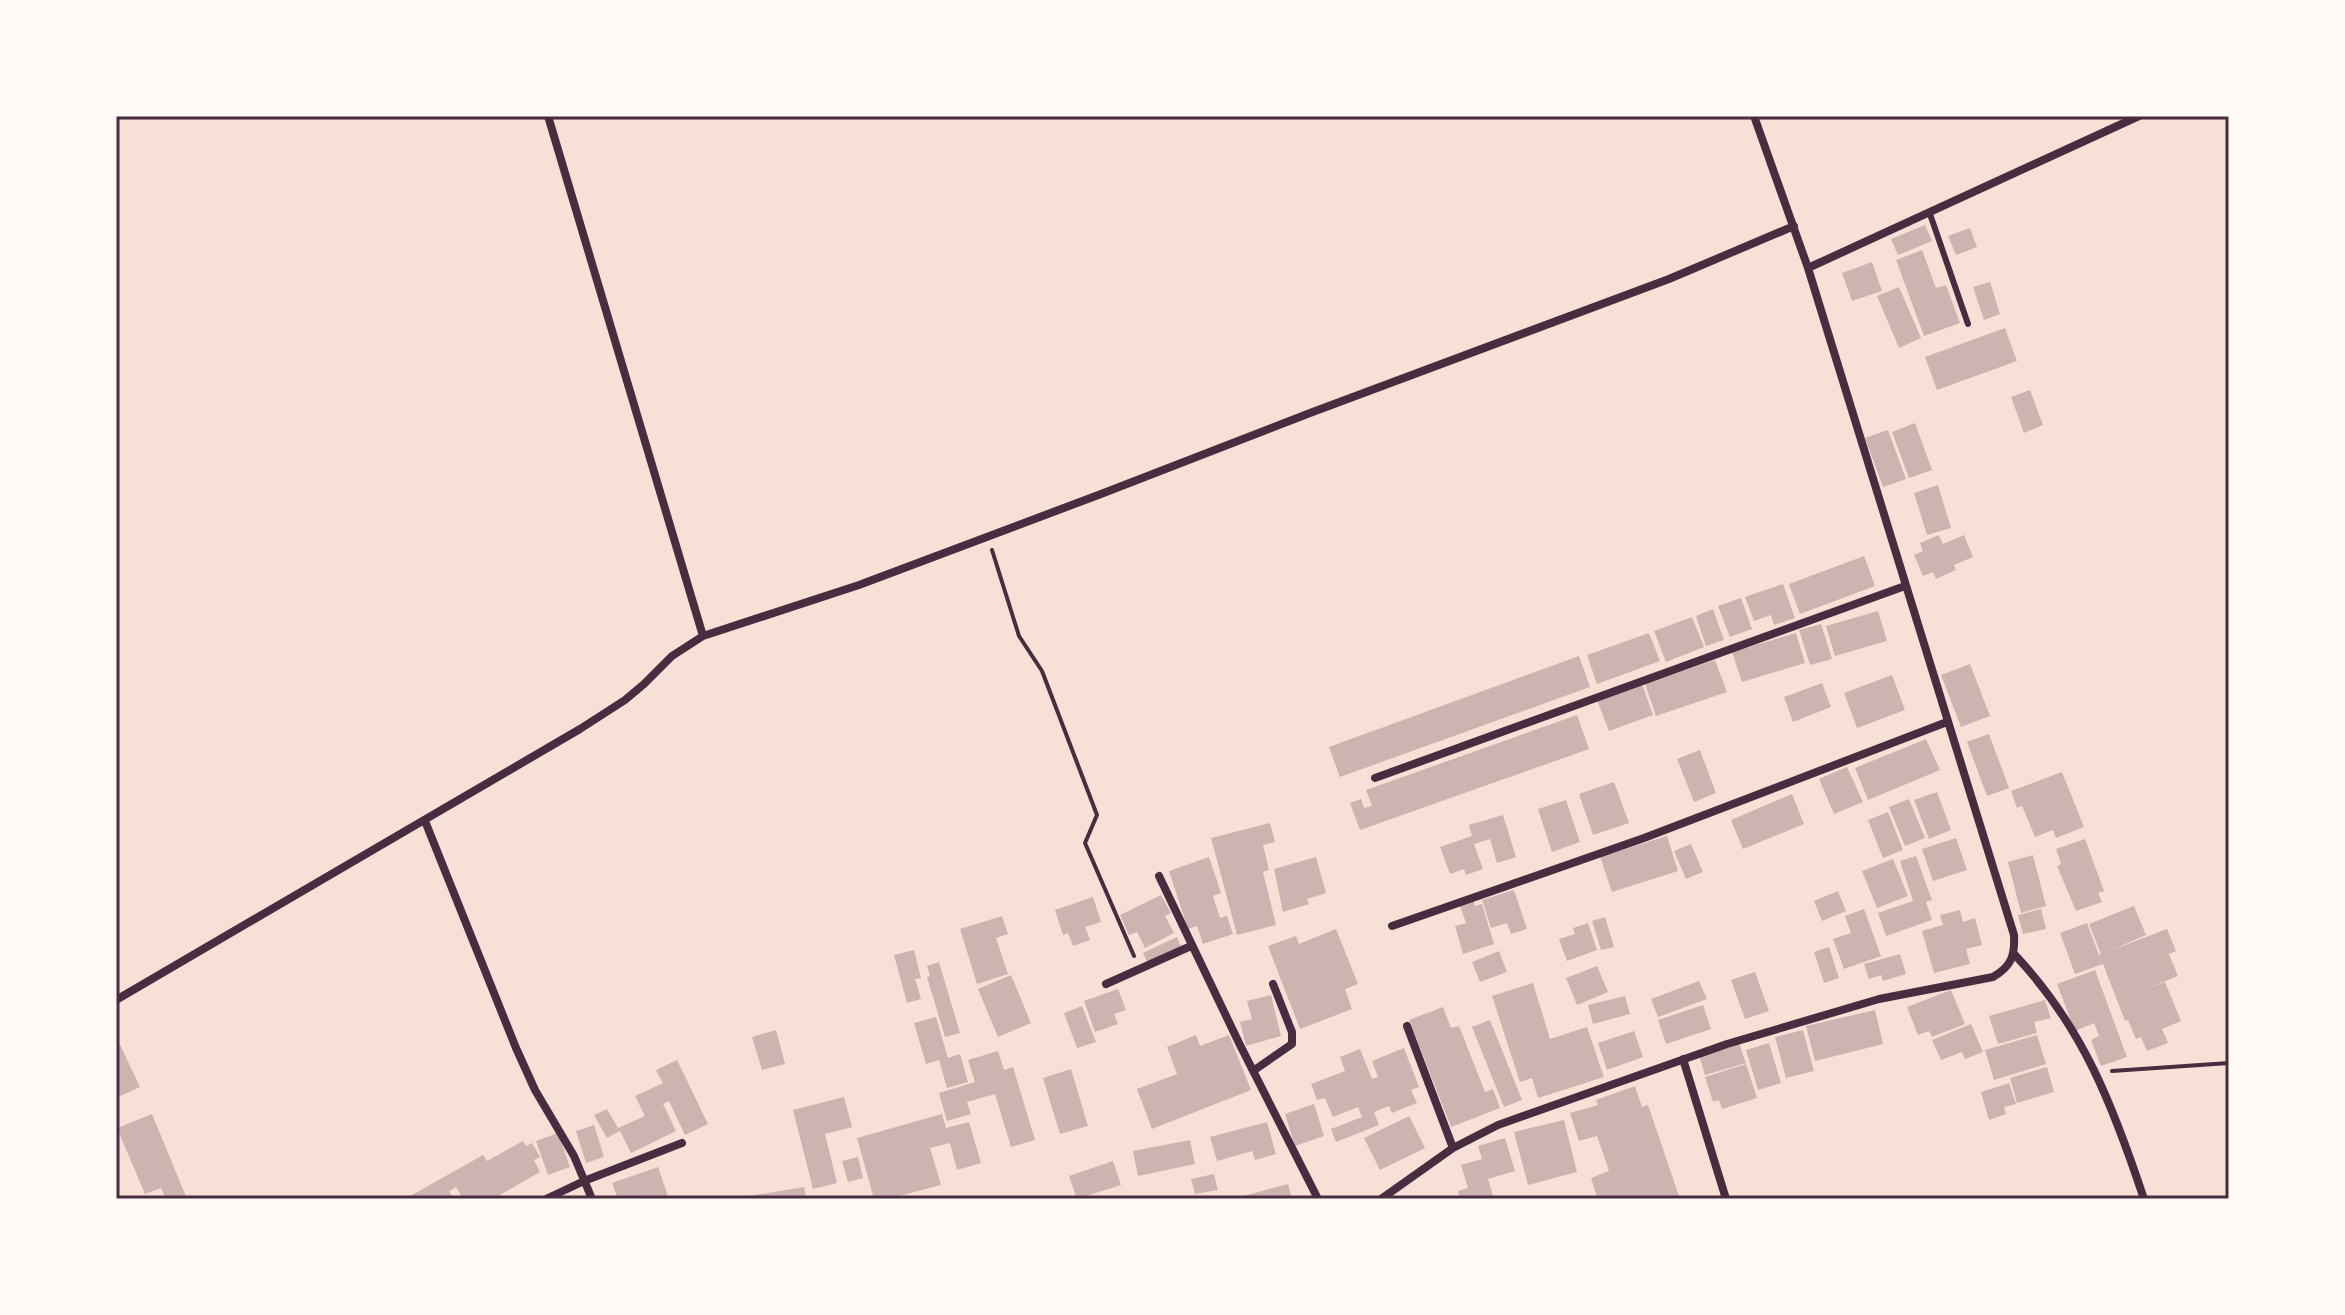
<svg xmlns="http://www.w3.org/2000/svg" width="2345" height="1315" font-family="'IBM Plex Sans',sans-serif">
<style>
.building{fill:#ccb4b1}
.lines{fill:none;stroke-linecap:round;stroke-linejoin:round}
.path{stroke:#4a2c40;stroke-width:4}
.service{stroke:#4a2c40;stroke-width:6}
.minor{stroke:#4a2c40;stroke-width:8}
.neatline{fill:none;stroke:#4a2c40;stroke-width:3}
</style>
<rect width="100%" height="100%" fill="#f7e1d7"/>
<!-- building -->
<path class="building" d="M 1925,225 L 1932,241 L 1898,255 L 1891,239 Z
M 1970,228 L 1977,247 L 1956,255 L 1948,236 Z
M 1922,250 L 1936,288 L 1946,285 L 1960,323 L 1924,336 L 1896,260 Z
M 1872,262 L 1882,291 L 1852,301 L 1842,273 Z
M 1990,282 L 2000,314 L 1984,320 L 1973,287 Z
M 1899,287 L 1921,338 L 1899,348 L 1877,296 Z
M 2005,328 L 2017,361 L 1937,390 L 1925,357 Z
M 2030,390 L 2043,425 L 2024,433 L 2011,397 Z
M 1915,423 L 1932,470 L 1909,478 L 1892,432 Z
M 1888,430 L 1906,479 L 1883,487 L 1865,438 Z
M 1938,485 L 1951,528 L 1927,535 L 1914,493 Z
M 1939,535 L 1943,544 L 1964,535 L 1973,557 L 1954,565 L 1956,570 L 1936,579 L 1933,572 L 1923,576 L 1914,555 L 1923,551 L 1920,543 Z
M 1864,556 L 1875,586 L 1800,614 L 1789,584 Z
M 1783,584 L 1795,618 L 1774,625 L 1771,615 L 1754,621 L 1745,597 Z
M 1741,598 L 1752,629 L 1730,637 L 1718,606 Z
M 1713,609 L 1724,640 L 1706,646 L 1696,616 Z
M 1878,611 L 1887,641 L 1835,656 L 1826,626 Z
M 1692,617 L 1704,647 L 1666,662 L 1654,631 Z
M 1821,624 L 1832,659 L 1810,665 L 1799,630 Z
M 1649,633 L 1660,661 L 1597,684 L 1587,655 Z
M 1796,633 L 1805,663 L 1742,682 L 1732,652 Z
M 1579,656 L 1590,687 L 1340,777 L 1329,747 Z
M 1715,660 L 1727,692 L 1656,716 L 1645,684 Z
M 1970,664 L 1990,716 L 1961,727 L 1941,675 Z
M 1892,675 L 1905,710 L 1857,728 L 1844,693 Z
M 1822,683 L 1831,707 L 1793,722 L 1784,697 Z
M 1642,684 L 1653,715 L 1609,731 L 1597,700 Z
M 1577,715 L 1589,749 L 1360,830 L 1350,803 L 1361,799 L 1364,808 L 1372,806 L 1366,790 Z
M 1989,734 L 2009,788 L 1987,796 L 1967,742 Z
M 1926,739 L 1940,770 L 1868,800 L 1855,768 Z
M 1700,750 L 1716,793 L 1694,802 L 1677,759 Z
M 1847,767 L 1863,802 L 1834,814 L 1819,779 Z
M 2062,772 L 2084,827 L 2056,838 L 2053,830 L 2035,837 L 2022,806 L 2017,808 L 2011,791 Z
M 1614,782 L 1629,823 L 1593,835 L 1579,794 Z
M 1937,792 L 1951,830 L 1929,839 L 1914,800 Z
M 1792,794 L 1804,824 L 1743,849 L 1731,820 Z
M 1909,799 L 1925,838 L 1905,846 L 1889,807 Z
M 1566,800 L 1580,842 L 1552,852 L 1538,809 Z
M 1888,812 L 1903,850 L 1883,858 L 1868,820 Z
M 1503,815 L 1516,857 L 1497,863 L 1490,839 L 1474,844 L 1483,869 L 1466,875 L 1464,869 L 1450,874 L 1440,847 L 1472,836 L 1469,825 Z
M 1270,823 L 1275,842 L 1263,845 L 1269,870 L 1263,872 L 1276,925 L 1237,935 L 1211,838 Z
M 1667,836 L 1678,871 L 1612,892 L 1600,857 Z
M 1956,838 L 1967,870 L 1933,881 L 1922,849 Z
M 2085,839 L 2104,891 L 2098,893 L 2102,902 L 2076,911 L 2057,866 L 2061,864 L 2056,849 Z
M 1691,844 L 1703,872 L 1686,879 L 1674,851 Z
M 2033,855 L 2046,906 L 2021,913 L 2008,862 Z
M 1916,856 L 1932,900 L 1926,902 L 1932,920 L 1886,936 L 1878,913 L 1913,901 L 1900,861 Z
M 1209,857 L 1221,893 L 1213,896 L 1220,918 L 1227,916 L 1233,934 L 1203,944 L 1197,926 L 1188,929 L 1169,871 Z
M 1316,857 L 1326,893 L 1307,899 L 1309,904 L 1283,912 L 1274,869 Z
M 1893,859 L 1908,896 L 1877,908 L 1862,871 Z
M 1514,890 L 1527,929 L 1511,934 L 1507,923 L 1491,928 L 1482,900 Z
M 1838,891 L 1846,911 L 1822,921 L 1814,901 Z
M 1161,895 L 1171,913 L 1165,916 L 1174,933 L 1145,948 L 1137,932 L 1129,935 L 1120,915 Z
M 1093,897 L 1101,922 L 1085,927 L 1090,940 L 1073,946 L 1068,933 L 1063,935 L 1055,910 Z
M 1473,899 L 1475,906 L 1482,904 L 1494,944 L 1463,954 L 1455,926 L 1466,923 L 1459,903 Z
M 2134,906 L 2146,935 L 2112,950 L 2167,929 L 2176,951 L 2169,954 L 2178,976 L 2141,991 L 2165,982 L 2181,1021 L 2162,1029 L 2168,1043 L 2147,1051 L 2141,1037 L 2136,1039 L 2128,1020 L 2125,1021 L 2103,964 L 2075,974 L 2060,933 L 2087,923 L 2099,955 L 2101,954 L 2089,924 Z
M 1864,909 L 1881,956 L 1844,969 L 1833,939 L 1851,933 L 1845,916 Z
M 2041,909 L 2046,929 L 2023,934 L 2018,915 Z
M 1960,910 L 1963,922 L 1975,918 L 1982,945 L 1966,949 L 1970,964 L 1934,973 L 1922,931 L 1943,925 L 1940,915 Z
M 1002,916 L 1008,934 L 996,938 L 1008,974 L 977,984 L 960,929 Z
M 1605,917 L 1614,947 L 1601,950 L 1592,921 Z
M 1588,923 L 1597,950 L 1567,961 L 1559,939 L 1575,934 L 1573,928 Z
M 1336,929 L 1358,984 L 1345,989 L 1352,1009 L 1300,1029 L 1268,946 L 1296,936 L 1299,944 Z
M 1177,937 L 1181,946 L 1147,962 L 1143,953 Z
M 1829,947 L 1839,978 L 1824,983 L 1814,952 Z
M 914,950 L 921,978 L 915,979 L 921,999 L 907,1003 L 894,955 Z
M 1499,951 L 1507,972 L 1480,982 L 1472,962 Z
M 1900,954 L 1906,974 L 1883,981 L 1881,975 L 1869,979 L 1864,964 Z
M 939,962 L 960,1033 L 945,1037 L 927,977 L 930,976 L 927,966 Z
M 1597,966 L 1608,992 L 1577,1005 L 1566,978 Z
M 2095,970 L 2127,1057 L 2101,1066 L 2091,1040 L 2099,1036 L 2094,1023 L 2075,1031 L 2057,984 Z
M 1755,972 L 1769,1011 L 1745,1019 L 1731,980 Z
M 1011,975 L 1031,1023 L 998,1037 L 978,989 Z
M 1699,981 L 1707,999 L 1658,1017 L 1651,999 Z
M 1533,983 L 1550,1039 L 1587,1027 L 1604,1077 L 1538,1098 L 1532,1078 L 1520,1082 L 1492,996 Z
M 1118,989 L 1126,1010 L 1114,1014 L 1118,1024 L 1095,1032 L 1084,1001 Z
M 1951,990 L 1965,1024 L 1932,1037 L 1929,1031 L 1918,1035 L 1907,1007 Z
M 1271,995 L 1281,1036 L 1246,1046 L 1240,1022 L 1252,1019 L 1247,1001 Z
M 1625,996 L 1630,1014 L 1593,1024 L 1588,1005 Z
M 2045,1000 L 2051,1018 L 2034,1022 L 2037,1033 L 1998,1044 L 1989,1016 Z
M 1703,1005 L 1711,1029 L 1666,1044 L 1658,1020 Z
M 1082,1006 L 1096,1042 L 1077,1048 L 1064,1013 Z
M 1443,1007 L 1451,1028 L 1459,1026 L 1485,1092 L 1493,1089 L 1500,1108 L 1451,1127 L 1409,1020 Z
M 1875,1010 L 1883,1044 L 1815,1061 L 1806,1026 Z
M 936,1017 L 948,1058 L 960,1054 L 968,1082 L 947,1088 L 939,1060 L 926,1064 L 914,1023 Z
M 1490,1020 L 1522,1100 L 1504,1107 L 1472,1027 Z
M 1971,1024 L 1983,1052 L 1965,1059 L 1962,1052 L 1941,1060 L 1932,1040 Z
M 776,1030 L 785,1064 L 762,1070 L 752,1037 Z
M 1803,1030 L 1814,1071 L 1786,1078 L 1775,1037 Z
M 1634,1031 L 1643,1057 L 1607,1070 L 1598,1043 Z
M 1196,1035 L 1200,1046 L 1229,1035 L 1251,1090 L 1152,1129 L 1137,1089 L 1177,1074 L 1167,1047 Z
M 2037,1035 L 2046,1064 L 1994,1080 L 1985,1050 Z
M 116,1036 L 140,1087 L 116,1098 Z
M 1739,1043 L 1746,1063 L 1705,1075 L 1699,1055 Z
M 1769,1043 L 1781,1083 L 1758,1090 L 1746,1050 Z
M 1404,1048 L 1419,1087 L 1411,1090 L 1417,1103 L 1392,1113 L 1389,1106 L 1374,1112 L 1379,1125 L 1336,1142 L 1331,1129 L 1362,1117 L 1358,1107 L 1333,1117 L 1325,1098 L 1317,1100 L 1311,1084 L 1345,1071 L 1340,1057 L 1360,1049 L 1372,1079 L 1378,1077 L 1372,1061 Z
M 998,1051 L 1004,1070 L 1013,1067 L 1035,1140 L 1011,1147 L 995,1094 L 967,1102 L 971,1114 L 947,1121 L 939,1093 L 975,1082 L 968,1060 Z
M 677,1060 L 708,1124 L 685,1135 L 669,1101 L 663,1104 L 676,1131 L 631,1153 L 620,1131 L 607,1138 L 594,1115 L 607,1109 L 618,1128 L 645,1116 L 635,1096 L 663,1083 L 656,1070 Z
M 1746,1064 L 1757,1098 L 1722,1109 L 1719,1100 L 1713,1102 L 1705,1077 Z
M 2047,1067 L 2054,1092 L 2017,1103 L 2010,1078 Z
M 1071,1069 L 1088,1126 L 1060,1134 L 1043,1078 Z
M 2009,1083 L 2016,1104 L 2004,1107 L 2006,1114 L 1989,1120 L 1981,1092 Z
M 1635,1086 L 1642,1107 L 1648,1105 L 1680,1199 L 1598,1199 L 1591,1178 L 1609,1171 L 1597,1136 L 1579,1141 L 1570,1113 L 1598,1105 L 1596,1100 Z
M 844,1097 L 852,1127 L 825,1134 L 837,1183 L 813,1189 L 793,1110 Z
M 1314,1104 L 1324,1136 L 1295,1146 L 1285,1114 Z
M 152,1114 L 187,1199 L 166,1199 L 161,1188 L 145,1194 L 117,1128 Z
M 942,1114 L 946,1128 L 969,1122 L 981,1163 L 957,1170 L 950,1143 L 930,1148 L 941,1185 L 888,1199 L 874,1199 L 857,1138 Z
M 1409,1116 L 1425,1148 L 1380,1170 L 1364,1138 Z
M 1564,1120 L 1577,1172 L 1528,1185 L 1514,1132 Z
M 1267,1122 L 1276,1154 L 1255,1160 L 1252,1151 L 1217,1161 L 1210,1137 Z
M 594,1125 L 604,1157 L 586,1163 L 576,1131 Z
M 558,1133 L 570,1167 L 548,1175 L 536,1141 Z
M 1505,1138 L 1515,1171 L 1488,1179 L 1494,1199 L 1460,1199 L 1458,1191 L 1468,1188 L 1461,1165 L 1482,1159 L 1478,1146 Z
M 1190,1140 L 1195,1164 L 1138,1176 L 1133,1151 Z
M 523,1141 L 526,1146 L 532,1143 L 540,1157 L 534,1160 L 540,1172 L 493,1199 L 463,1199 L 456,1187 L 449,1191 L 454,1199 L 405,1199 L 483,1155 L 487,1161 Z
M 858,1157 L 863,1178 L 848,1182 L 842,1161 Z
M 1113,1161 L 1121,1185 L 1077,1199 L 1069,1176 Z
M 658,1167 L 669,1199 L 634,1199 L 633,1195 L 618,1199 L 612,1183 Z
M 1214,1174 L 1218,1190 L 1195,1194 L 1191,1179 Z
M 1288,1184 L 1292,1199 L 1236,1199 L 1236,1198 Z
M 804,1187 L 806,1199 L 743,1199 L 743,1197 Z"/>
<g class="lines">
<!-- path -->
<path class="path" d="M 992,550 L 1019,636 L 1042,671 L 1097,815 L 1085,843 L 1134,956
M 2112,1071 L 2229,1063"/>
<!-- service -->
<path class="service" d="M 1930,214 L 1968,324"/>
<!-- minor -->
<path class="minor" d="M 548,116 L 703,636
M 1808,268 L 2139,116
M 1375,778 L 1905,586
M 425,821 L 516,1048 L 535,1090 L 574,1156 L 592,1199
M 1159,876 L 1240,1045 L 1318,1199
M 1392,926 L 1644,838 L 1947,722
M 2015,955 C 2083,1027 2113,1106 2144,1199
M 1106,984 L 1191,946
M 116,1000 L 580,729 L 625,700 L 644,684 L 672,656 L 703,636 L 859,585 L 1101,494 L 1310,413 L 1669,279 L 1794,226
M 1407,1026 L 1453,1148
M 1683,1059 L 1726,1199
M 1253,1071 L 1292,1044 L 1292,1032 L 1273,984
M 546,1199 L 584,1181 L 682,1143
M 1381,1199 L 1453,1148 L 1498,1125 L 1727,1044 L 1879,999 L 1993,977 C 2012,966 2015,955 2014,935 L 1808,268 L 1754,116"/>
</g>
<!-- border -->
<rect width="2345" height="1315" fill="none" stroke="#fffaf5" stroke-width="236"/>
<rect x="118" y="118" width="2109" height="1079" class="neatline"/>
</svg>
